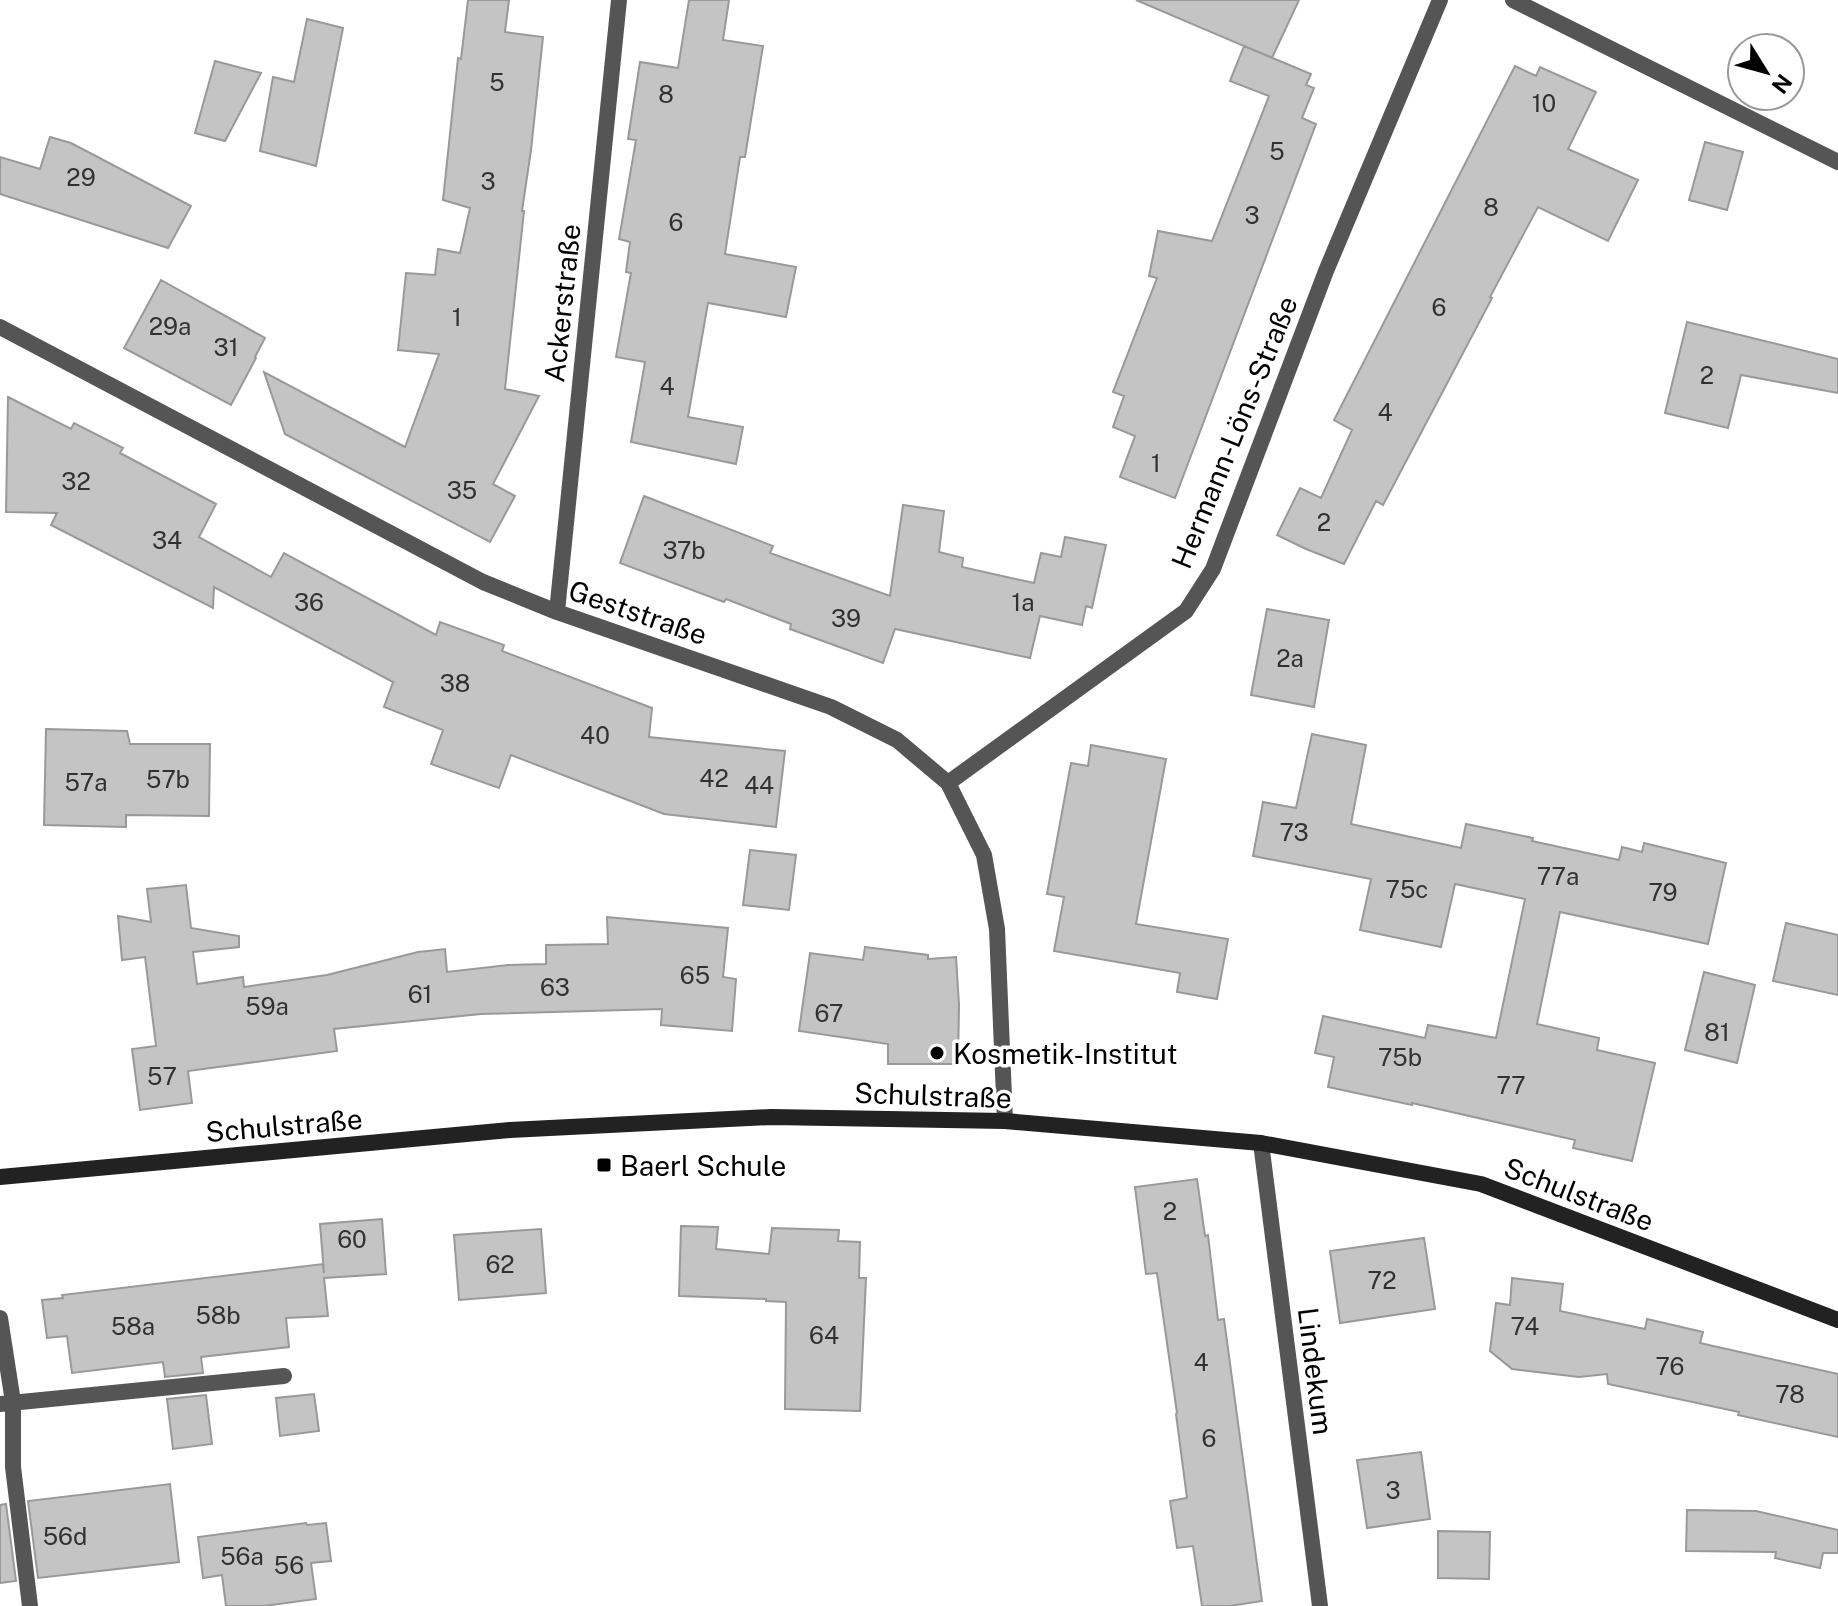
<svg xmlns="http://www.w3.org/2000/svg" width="1838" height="1606" font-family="'Public Sans',sans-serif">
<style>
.building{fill:#c4c4c4;stroke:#999;stroke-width:2}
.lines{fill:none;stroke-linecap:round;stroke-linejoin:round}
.street{stroke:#555;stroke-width:16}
.secondary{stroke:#222;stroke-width:16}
.poi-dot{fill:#000;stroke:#fff;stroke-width:3}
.labels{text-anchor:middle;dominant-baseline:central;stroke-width:7;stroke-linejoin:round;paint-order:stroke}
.number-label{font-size:24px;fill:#313131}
.street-label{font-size:28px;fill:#000;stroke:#fff}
.poi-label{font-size:28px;fill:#000;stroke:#fff;text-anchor:start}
</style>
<rect width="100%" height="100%" fill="#fff"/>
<!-- building -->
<path class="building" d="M 468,0 L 509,0 L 505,32 L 543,37 L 531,150 L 522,211 L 524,211 L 505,389 L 539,396 L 493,484 L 515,496 L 490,542 L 285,434 L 264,372 L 405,447 L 439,354 L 398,350 L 406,273 L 435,275 L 438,249 L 460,253 L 470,208 L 443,200 L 458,58 L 461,59 Z
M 689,0 L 729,0 L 723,40 L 763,46 L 745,157 L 740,157 L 725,254 L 796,267 L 786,317 L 708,303 L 688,417 L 743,427 L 736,464 L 631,442 L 645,362 L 616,357 L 631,273 L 626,272 L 630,242 L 619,239 L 636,140 L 628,139 L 640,62 L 678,68 Z
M 1136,0 L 1299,0 L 1272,58 Z
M 307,19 L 343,28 L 316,166 L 260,151 L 273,77 L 294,82 Z
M 1244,46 L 1311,74 L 1306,85 L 1314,88 L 1302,118 L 1316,124 L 1175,498 L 1120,477 L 1135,436 L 1113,427 L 1124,396 L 1113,392 L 1157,278 L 1149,276 L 1158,231 L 1212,241 L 1269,96 L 1230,81 Z
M 215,61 L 261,73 L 225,141 L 195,133 Z
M 1515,66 L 1536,76 L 1540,67 L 1596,92 L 1568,149 L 1638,180 L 1608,241 L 1538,207 L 1490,297 L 1492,298 L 1383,505 L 1376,501 L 1344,564 L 1306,549 L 1277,535 L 1300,488 L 1321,498 L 1352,430 L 1334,420 Z
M 50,137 L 71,143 L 191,206 L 168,248 L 0,194 L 0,157 L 40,169 Z
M 1705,142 L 1743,152 L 1727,210 L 1689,200 Z
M 161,280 L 265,338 L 255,357 L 256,358 L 231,405 L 124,348 Z
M 1687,322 L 1838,359 L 1838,393 L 1741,375 L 1728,428 L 1665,413 Z
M 8,397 L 71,429 L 74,423 L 123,448 L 120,453 L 216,504 L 199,537 L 271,577 L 284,553 L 436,635 L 440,622 L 504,645 L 502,651 L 652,708 L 649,737 L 785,751 L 776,827 L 664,814 L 511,755 L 499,788 L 431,764 L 443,730 L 384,707 L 393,682 L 214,587 L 213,608 L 51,525 L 57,513 L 6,512 Z
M 644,496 L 773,546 L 770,553 L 890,596 L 903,505 L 944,511 L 939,552 L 963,558 L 962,567 L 1034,583 L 1041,553 L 1061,557 L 1065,537 L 1106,545 L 1092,608 L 1086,606 L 1082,625 L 1040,616 L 1030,658 L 895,629 L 883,663 L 790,629 L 791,624 L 726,599 L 724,602 L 620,563 Z
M 1267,609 L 1329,620 L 1314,707 L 1251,695 Z
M 46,729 L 127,731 L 130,744 L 210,744 L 209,816 L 126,815 L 126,827 L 44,825 Z
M 1312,734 L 1366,745 L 1351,824 L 1461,848 L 1466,824 L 1533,838 L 1532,841 L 1619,860 L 1622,847 L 1642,852 L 1644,843 L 1726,863 L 1708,944 L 1560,912 L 1537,1024 L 1599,1038 L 1597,1050 L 1655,1063 L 1632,1161 L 1573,1148 L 1575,1140 L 1412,1103 L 1412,1105 L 1328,1087 L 1334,1057 L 1315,1053 L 1323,1016 L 1425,1038 L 1428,1025 L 1496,1038 L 1525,899 L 1455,884 L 1441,947 L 1360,930 L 1371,879 L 1253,856 L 1263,802 L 1296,808 Z
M 1091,745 L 1166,759 L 1136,924 L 1228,939 L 1217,999 L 1177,992 L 1180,973 L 1054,951 L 1064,897 L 1047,894 L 1071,763 L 1088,766 Z
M 750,850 L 796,855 L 789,910 L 743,905 Z
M 186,885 L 191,928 L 239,936 L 239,947 L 193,952 L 197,984 L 243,977 L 244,987 L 285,981 L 327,975 L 418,952 L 445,949 L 447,972 L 508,965 L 546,964 L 546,945 L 608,944 L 607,917 L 728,928 L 723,977 L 736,979 L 732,1031 L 661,1025 L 662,1009 L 481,1014 L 334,1029 L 337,1051 L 188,1071 L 192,1103 L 140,1110 L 132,1049 L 156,1046 L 145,957 L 122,960 L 118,916 L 151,922 L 147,889 Z
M 1786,923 L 1838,935 L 1838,995 L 1773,981 Z
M 865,947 L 928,955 L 928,959 L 956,957 L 959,1005 L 958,1064 L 888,1064 L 888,1044 L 799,1031 L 810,953 L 863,960 Z
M 1704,972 L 1755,985 L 1737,1063 L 1685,1050 Z
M 1197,1179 L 1205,1236 L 1208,1235 L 1218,1320 L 1224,1319 L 1262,1601 L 1230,1606 L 1202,1606 L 1193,1546 L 1177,1548 L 1170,1501 L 1187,1498 L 1176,1414 L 1177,1413 L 1157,1273 L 1146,1274 L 1135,1187 Z
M 382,1219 L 386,1274 L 324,1278 L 328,1316 L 286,1318 L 289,1347 L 201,1357 L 203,1373 L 165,1377 L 163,1362 L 72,1373 L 67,1336 L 47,1338 L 42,1300 L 63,1298 L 62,1295 L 323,1264 L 324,1273 L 320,1224 Z
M 681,1226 L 718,1227 L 716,1249 L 769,1254 L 772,1228 L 839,1230 L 838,1241 L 860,1242 L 859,1278 L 866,1278 L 860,1411 L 785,1409 L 786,1302 L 766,1301 L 766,1299 L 679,1296 Z
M 541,1229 L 546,1293 L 459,1300 L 454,1235 Z
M 1424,1238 L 1435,1309 L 1340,1323 L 1330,1251 Z
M 1512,1278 L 1563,1284 L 1560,1311 L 1645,1329 L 1647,1319 L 1703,1332 L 1700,1343 L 1838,1374 L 1838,1437 L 1738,1415 L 1739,1412 L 1608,1384 L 1607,1374 L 1579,1377 L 1512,1369 L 1490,1351 L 1496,1303 L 1510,1305 Z
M 314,1394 L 319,1431 L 280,1436 L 276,1398 Z
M 206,1395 L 212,1444 L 173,1449 L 167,1399 Z
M 1421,1452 L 1430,1519 L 1367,1528 L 1357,1460 Z
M 170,1484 L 179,1562 L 38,1578 L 28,1501 Z
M 6,1504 L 16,1581 L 0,1583 L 0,1505 Z
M 1687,1510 L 1756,1511 L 1838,1530 L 1838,1553 L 1823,1553 L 1820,1568 L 1775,1558 L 1776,1552 L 1686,1551 Z
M 306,1523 L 307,1525 L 326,1523 L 331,1561 L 311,1563 L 316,1599 L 264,1606 L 226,1606 L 222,1575 L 203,1578 L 198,1537 Z
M 1438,1531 L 1490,1532 L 1489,1579 L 1438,1578 Z"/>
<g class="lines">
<!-- street -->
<path class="street" d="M 1513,0 L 1838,162
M 0,327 L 483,582 L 557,612 L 831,707 L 897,740 L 948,783 L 984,855 L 997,929 L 1005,1121
M 557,612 L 619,0
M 948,783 L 1186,611 L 1213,569 L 1326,271 L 1440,0
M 1261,1143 L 1320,1606
M 0,1318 L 13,1402 L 13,1467 L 30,1606
M 0,1404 L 284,1376"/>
<!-- secondary -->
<path class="secondary" d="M 0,1177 L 510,1130 L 771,1117 L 1005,1121 L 1261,1143 L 1481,1184 L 1838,1320"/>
</g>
<!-- markers -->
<g class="poi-dot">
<circle cx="937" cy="1053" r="8"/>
<rect x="596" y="1157" width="16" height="16" rx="4"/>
</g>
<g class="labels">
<!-- number labels -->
<g class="number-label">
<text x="497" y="82">5</text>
<text x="666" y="94">8</text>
<text x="1544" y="103">10</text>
<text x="1277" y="151">5</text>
<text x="81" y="177">29</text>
<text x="488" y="181">3</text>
<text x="1491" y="207">8</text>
<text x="1252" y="215">3</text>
<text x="676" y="222">6</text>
<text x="1439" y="307">6</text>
<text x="457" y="317">1</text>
<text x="170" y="326">29a</text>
<text x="226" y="347">31</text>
<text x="1707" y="375">2</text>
<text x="667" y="386">4</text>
<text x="1385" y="412">4</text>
<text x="1156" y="463">1</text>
<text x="76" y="481">32</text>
<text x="462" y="490">35</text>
<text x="1324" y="522">2</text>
<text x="167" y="540">34</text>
<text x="684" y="550">37b</text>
<text x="309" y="602">36</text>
<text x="1023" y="602">1a</text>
<text x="846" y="618">39</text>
<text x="1290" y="658">2a</text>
<text x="455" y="683">38</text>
<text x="595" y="735">40</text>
<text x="714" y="778">42</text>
<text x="168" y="779">57b</text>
<text x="86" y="782">57a</text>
<text x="759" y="785">44</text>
<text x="1294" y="832">73</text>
<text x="1558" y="876">77a</text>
<text x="1407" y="889">75c</text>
<text x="1663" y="892">79</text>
<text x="695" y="975">65</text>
<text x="555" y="987">63</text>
<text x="420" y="994">61</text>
<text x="267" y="1006">59a</text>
<text x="829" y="1013">67</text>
<text x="1717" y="1032">81</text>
<text x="1400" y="1057">75b</text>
<text x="162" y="1076">57</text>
<text x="1511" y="1085">77</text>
<text x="1170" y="1211">2</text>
<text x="352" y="1239">60</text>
<text x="500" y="1264">62</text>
<text x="1382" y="1280">72</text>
<text x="218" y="1315">58b</text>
<text x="133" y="1326">58a</text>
<text x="1525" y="1326">74</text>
<text x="824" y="1335">64</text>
<text x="1201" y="1362">4</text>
<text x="1670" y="1366">76</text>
<text x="1790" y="1394">78</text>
<text x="1209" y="1438">6</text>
<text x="1393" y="1490">3</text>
<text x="65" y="1536">56d</text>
<text x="242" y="1556">56a</text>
<text x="289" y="1565">56</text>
</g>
<!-- street labels -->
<g class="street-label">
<text transform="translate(562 303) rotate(-84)">Ackerstraße</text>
<text transform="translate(1234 432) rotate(-68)">Hermann-Löns-Straße</text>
<text transform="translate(638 612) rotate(19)">Geststraße</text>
<text transform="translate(933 1095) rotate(2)">Schulstraße</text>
<text transform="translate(284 1125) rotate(-5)">Schulstraße</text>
<text transform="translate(1579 1194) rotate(21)">Schulstraße</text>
<text transform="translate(1316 1371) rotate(83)">Lindekum</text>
</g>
<!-- poi labels -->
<g class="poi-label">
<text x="953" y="1053">Kosmetik-Institut</text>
<text x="620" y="1165">Baerl Schule</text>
</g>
</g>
<!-- north arrow -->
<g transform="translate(1766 72) rotate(127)"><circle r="38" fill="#ffffff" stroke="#999999" stroke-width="2"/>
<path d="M0-6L14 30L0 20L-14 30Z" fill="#000000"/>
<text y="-12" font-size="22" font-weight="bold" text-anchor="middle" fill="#000000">N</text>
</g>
</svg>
